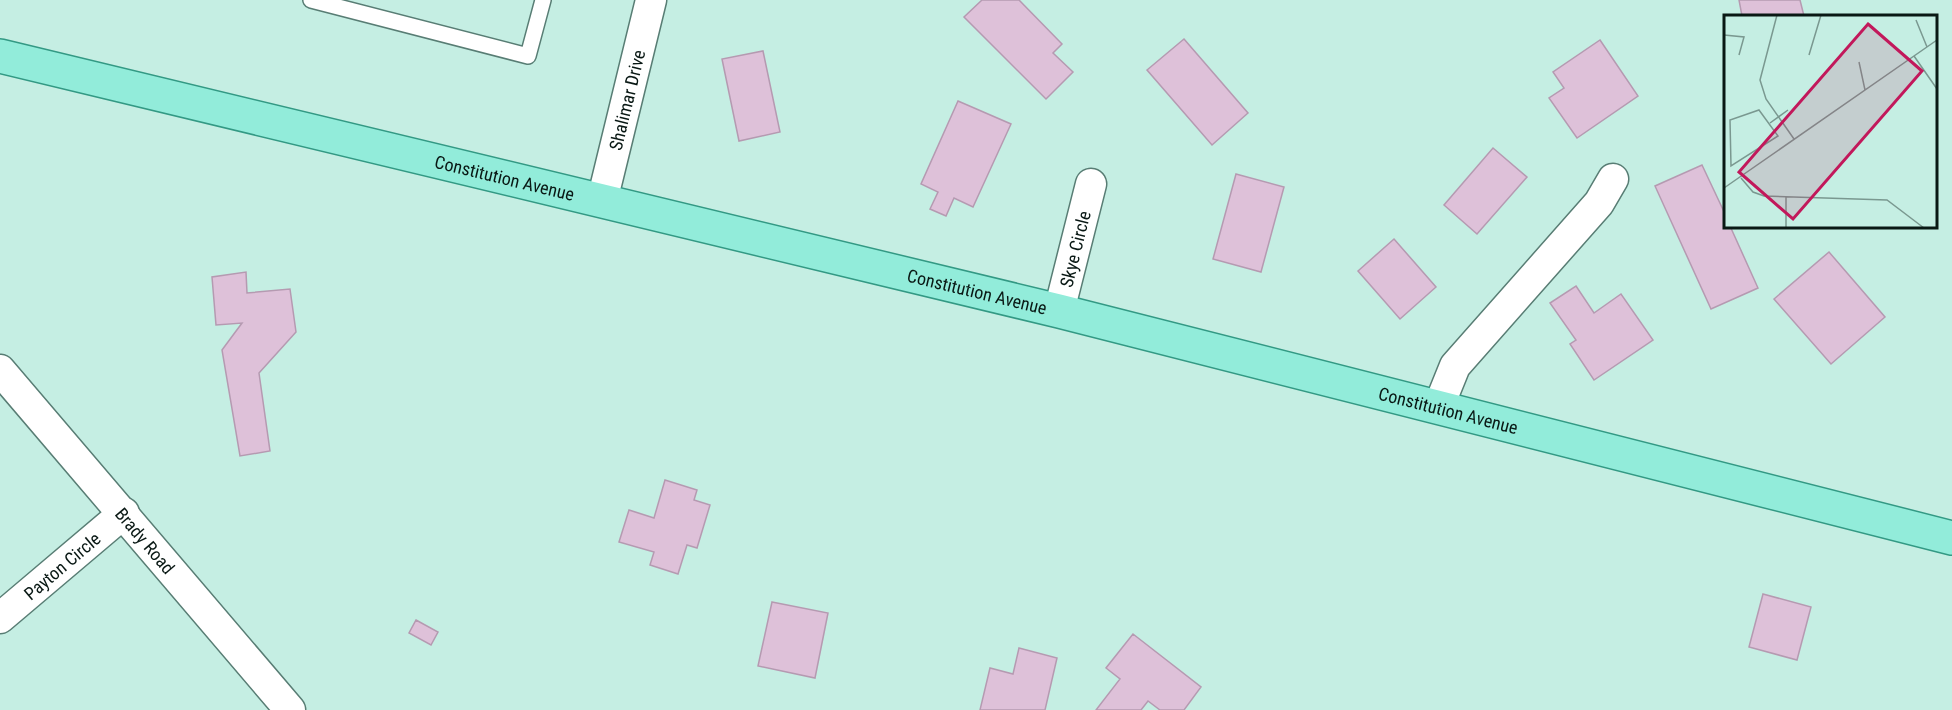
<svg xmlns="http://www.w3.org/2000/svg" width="1952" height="710" font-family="'Roboto Condensed',sans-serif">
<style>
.building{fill:#dec1d9;stroke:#b59ab1;stroke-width:1.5}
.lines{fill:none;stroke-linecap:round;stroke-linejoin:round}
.service-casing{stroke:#587d74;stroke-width:18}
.minor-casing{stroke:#587d74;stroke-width:33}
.primary-casing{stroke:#339984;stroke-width:36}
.service{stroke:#fff;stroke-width:15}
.minor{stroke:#fff;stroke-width:30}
.primary{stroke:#92ecda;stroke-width:33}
.labels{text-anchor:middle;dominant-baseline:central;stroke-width:4.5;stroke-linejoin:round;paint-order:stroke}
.street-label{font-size:18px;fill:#091814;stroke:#d2fcf0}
.inset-road{fill:none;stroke:#7a9890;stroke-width:1.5}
.view{fill:#c2185b;fill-opacity:0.15;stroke:#c2185b;stroke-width:3}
.inset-edge{fill:none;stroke:#091814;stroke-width:3}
</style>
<rect width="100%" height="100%" fill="#c5eee3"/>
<!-- building -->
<path class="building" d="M 982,0 L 1019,0 L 1062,44 L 1053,53 L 1073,72 L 1046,99 L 964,17 Z
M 1739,0 L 1800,0 L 1804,16 L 1742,16 Z
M 1184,39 L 1248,113 L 1212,145 L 1147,70 Z
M 1600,40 L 1638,96 L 1577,138 L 1549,98 L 1564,88 L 1553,72 Z
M 763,51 L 780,132 L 739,141 L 722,59 Z
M 958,101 L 1011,124 L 973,207 L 954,198 L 946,216 L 930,209 L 938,192 L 921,184 Z
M 1493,148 L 1527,177 L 1477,234 L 1444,205 Z
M 1702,165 L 1726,216 L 1726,226 L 1730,226 L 1758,288 L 1711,309 L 1655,186 Z
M 1236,174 L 1284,187 L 1261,272 L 1213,259 Z
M 1394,239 L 1436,287 L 1400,319 L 1358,271 Z
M 1829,252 L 1885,317 L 1831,364 L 1774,299 Z
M 246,272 L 247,293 L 290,289 L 296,332 L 259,373 L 270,451 L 240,456 L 222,350 L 242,323 L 216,325 L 212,277 Z
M 1576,286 L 1594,313 L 1621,294 L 1653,340 L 1594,380 L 1570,344 L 1576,340 L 1550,303 Z
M 665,480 L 697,490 L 694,500 L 710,505 L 697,548 L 687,545 L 678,574 L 650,565 L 654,552 L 619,542 L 629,510 L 654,518 Z
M 1763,594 L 1811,607 L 1797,660 L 1749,647 Z
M 772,602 L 828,613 L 815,678 L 758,666 Z
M 416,620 L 438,632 L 431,645 L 409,633 Z
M 1133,634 L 1201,687 L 1184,710 L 1160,710 L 1148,701 L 1141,710 L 1096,710 L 1120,679 L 1106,668 Z
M 1019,648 L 1057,658 L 1045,710 L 980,710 L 990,668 L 1013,674 Z"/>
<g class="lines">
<!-- service casing -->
<g class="service-casing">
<path id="service" d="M 311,0 L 528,56 L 543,0"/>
</g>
<!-- minor casing -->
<g class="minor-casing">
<g id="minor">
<path id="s1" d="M 602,201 L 651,0"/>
<path id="s2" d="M 1059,311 L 1091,184"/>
<path id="s3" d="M 0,370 L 290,710"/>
<path d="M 1438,408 L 1455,366 L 1599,203 L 1613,179"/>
<path id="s4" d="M 0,618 L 124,513"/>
</g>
</g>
<!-- primary casing -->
<g class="primary-casing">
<g id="primary">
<path id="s5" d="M 0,56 L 1059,311 L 1952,538"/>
</g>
</g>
<!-- service -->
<use href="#service" class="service"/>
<!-- minor -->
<use href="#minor" class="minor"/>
<!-- primary -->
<use href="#primary" class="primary"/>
</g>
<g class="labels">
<!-- street labels -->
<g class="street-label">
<text stroke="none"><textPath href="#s1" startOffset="104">Shalimar Drive</textPath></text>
<text stroke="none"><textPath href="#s5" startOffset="519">Constitution Avenue</textPath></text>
<text stroke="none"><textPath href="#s2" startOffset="64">Skye Circle</textPath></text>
<text stroke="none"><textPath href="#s5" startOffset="1005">Constitution Avenue</textPath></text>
<text stroke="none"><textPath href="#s5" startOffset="1491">Constitution Avenue</textPath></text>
<text stroke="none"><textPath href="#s3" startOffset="224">Brady Road</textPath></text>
<text stroke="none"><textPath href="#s4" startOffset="81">Payton Circle</textPath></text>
</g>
</g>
<!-- overview -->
<g transform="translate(1724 15)">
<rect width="213" height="213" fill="#c5eee3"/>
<path class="inset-road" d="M 53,0 L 36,65 L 42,84 L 70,124M 192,5 L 203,32M 0,20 L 20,22 L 15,40M 85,40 L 97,0M 190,41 L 213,74M 135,47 L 141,75M 35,95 L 54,121 L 7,151 L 6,105 ZM 46,108 L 64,95M 17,163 L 29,177 L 40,181 L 163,185 L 200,213M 0,173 L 213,25M 62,213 L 62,182"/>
<path class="view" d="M 144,9 L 198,56 L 69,204 L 15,157 Z"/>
<rect width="213" height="213" class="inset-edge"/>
</g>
</svg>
